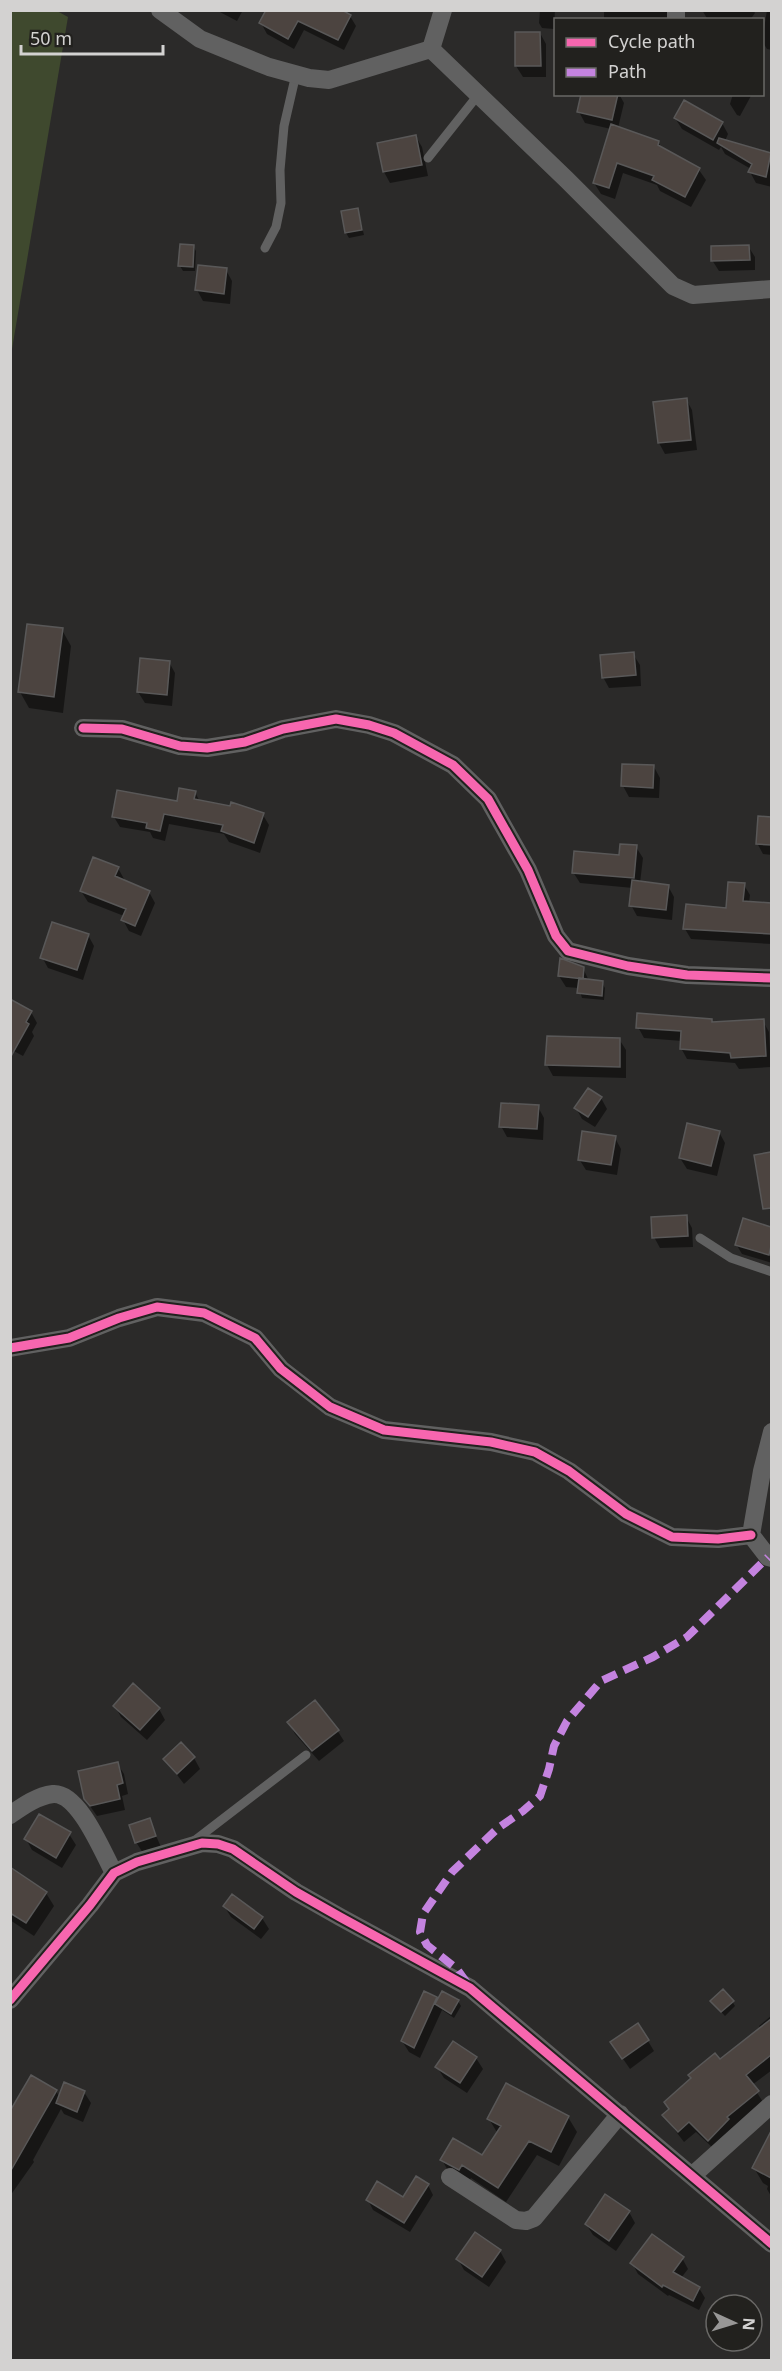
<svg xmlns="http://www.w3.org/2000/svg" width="782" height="2371" font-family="'Noto Sans',sans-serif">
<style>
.green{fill:#3f492e}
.shadow{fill:#0007}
.building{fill:#4c4440;stroke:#595858;stroke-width:1.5}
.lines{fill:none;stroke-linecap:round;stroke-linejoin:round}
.service{stroke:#616161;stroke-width:9}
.minor{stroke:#616161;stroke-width:18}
.quiet{stroke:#c483df;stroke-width:8;stroke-dasharray:15 8;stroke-linecap:butt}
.cycleway-casing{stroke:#22211e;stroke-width:13}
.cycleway{stroke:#f766af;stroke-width:9}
</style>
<rect width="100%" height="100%" fill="#2b2a29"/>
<!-- green -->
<path class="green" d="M 11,10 L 57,11 L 68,17 L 11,355 Z"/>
<!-- shadow -->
<path class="shadow" d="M 216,10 L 243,10 L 237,21 Z
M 540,10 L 555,10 L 554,29 L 542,28 L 539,23 Z
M 604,10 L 671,10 L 671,20 L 604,20 Z
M 702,10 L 753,10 L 755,13 L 750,20 L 708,20 Z
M 767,10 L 772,10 L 772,50 L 767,49 L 762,41 Z
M 350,16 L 356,26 L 344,50 L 304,30 L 294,49 L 267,34 L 261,23 Z
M 540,33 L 546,44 L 546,77 L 523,77 L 516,66 Z
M 583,94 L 619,94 L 624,103 L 618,128 L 658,142 L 663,150 L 699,170 L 706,180 L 691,207 L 660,191 L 657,185 L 623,173 L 615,199 L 601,194 L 594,183 L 611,129 L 585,123 L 579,112 Z
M 733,94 L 752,94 L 740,116 L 737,115 L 730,104 Z
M 675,118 L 722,123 L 728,134 L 725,141 L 772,155 L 772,187 L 756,183 L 750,172 L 751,169 L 725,154 L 721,147 L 719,150 L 682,129 Z
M 416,137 L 422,147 L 428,176 L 390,183 L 384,172 Z
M 358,210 L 364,235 L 349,238 L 346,233 Z
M 193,246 L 196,251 L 195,271 L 183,271 L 180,266 Z
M 748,246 L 755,257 L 755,270 L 719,271 L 712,260 Z
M 226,270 L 232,281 L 230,304 L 203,301 L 197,290 Z
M 686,399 L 692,410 L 697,450 L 665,454 L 659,443 L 655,403 Z
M 62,630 L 71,646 L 63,713 L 29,708 L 20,692 Z
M 633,654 L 640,665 L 641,686 L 609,688 L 603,677 Z
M 169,662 L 175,673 L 172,706 L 145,703 L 138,692 Z
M 654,767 L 660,778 L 659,798 L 629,797 L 623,786 Z
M 195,792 L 200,802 L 263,815 L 269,825 L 260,853 L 229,842 L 224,834 L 169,824 L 165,841 L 153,838 L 150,832 L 120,827 L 114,817 L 178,803 Z
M 759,817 L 772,818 L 772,855 L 763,854 L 757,843 Z
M 636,847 L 643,858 L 640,883 L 668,886 L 674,897 L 672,920 L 637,916 L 631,905 L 633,888 L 580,883 L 573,872 L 620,857 Z
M 118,868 L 124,879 L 123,881 L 149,892 L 155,903 L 141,936 L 129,931 L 123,920 L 124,916 L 88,902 L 81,891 Z
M 744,885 L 750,895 L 749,903 L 772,904 L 772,944 L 691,939 L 685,929 L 727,909 Z
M 88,935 L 94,946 L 83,980 L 48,968 L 42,957 Z
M 583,968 L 589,981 L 602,983 L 605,988 L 604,1000 L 582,998 L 579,988 L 566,987 L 559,976 Z
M 31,1012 L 37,1023 L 32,1032 L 34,1036 L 23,1056 L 10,1049 Z
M 711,1021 L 713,1024 L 763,1021 L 769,1032 L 771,1067 L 739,1069 L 735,1063 L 687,1059 L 681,1048 L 682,1041 L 644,1038 L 638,1027 Z
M 619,1039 L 626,1050 L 626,1078 L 553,1076 L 547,1065 Z
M 601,1098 L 607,1109 L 595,1127 L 582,1119 L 576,1108 Z
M 538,1107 L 544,1118 L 543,1140 L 507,1137 L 501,1126 Z
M 719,1132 L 725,1143 L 717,1176 L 687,1169 L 680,1158 Z
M 615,1138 L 621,1149 L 617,1175 L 586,1170 L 579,1159 Z
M 772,1153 L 772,1193 L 768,1194 L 756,1156 Z
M 686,1217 L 692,1228 L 693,1247 L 660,1248 L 654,1237 Z
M 744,1220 L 772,1229 L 772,1263 L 742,1254 L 736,1244 Z
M 115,1706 L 159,1709 L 165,1720 L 147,1740 L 121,1717 Z
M 289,1723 L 337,1730 L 344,1741 L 319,1761 L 295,1734 Z
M 194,1758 L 200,1769 L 184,1784 L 165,1759 Z
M 117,1763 L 124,1774 L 128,1794 L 122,1796 L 125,1810 L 97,1816 L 85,1799 Z
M 149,1820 L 161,1847 L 143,1853 L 136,1842 Z
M 69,1834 L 76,1845 L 62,1868 L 32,1850 L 26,1839 Z
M 10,1879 L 46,1893 L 54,1906 L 34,1936 L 10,1920 Z
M 224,1906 L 262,1918 L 269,1929 L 261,1939 L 231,1917 Z
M 436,1998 L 438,2002 L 458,2001 L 461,2006 L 454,2018 L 442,2010 L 420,2058 L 409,2052 L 402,2041 Z
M 732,2001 L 735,2006 L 725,2016 L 712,2002 Z
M 772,2015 L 772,2070 L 752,2085 L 763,2102 L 715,2150 L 696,2132 L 684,2142 L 664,2116 L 720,2061 L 761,2029 L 759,2026 Z
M 648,2041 L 654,2051 L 630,2069 L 619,2053 Z
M 453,2043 L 476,2058 L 483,2069 L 467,2093 L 444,2078 L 437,2067 Z
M 507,2085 L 568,2117 L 577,2132 L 559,2166 L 537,2155 L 506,2202 L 471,2178 L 468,2183 L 450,2174 L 442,2160 L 482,2157 L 498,2134 L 489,2119 Z
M 56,2091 L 60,2098 L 84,2092 L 91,2103 L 83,2122 L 64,2114 L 61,2109 L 33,2160 L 34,2162 L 10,2196 L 10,2114 Z
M 769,2139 L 772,2141 L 772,2198 L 767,2189 L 768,2186 L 763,2183 L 754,2168 Z
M 428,2185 L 433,2195 L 410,2232 L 373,2210 L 368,2200 L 404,2199 Z
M 629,2212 L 635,2223 L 616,2251 L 593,2235 L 586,2224 Z
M 500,2251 L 506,2262 L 489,2287 L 464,2270 L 458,2259 Z
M 682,2258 L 688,2269 L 681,2278 L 699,2288 L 705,2298 L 699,2310 L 669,2295 L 668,2296 L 638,2274 L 632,2263 Z"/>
<!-- building -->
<path class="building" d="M 266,10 L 342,10 L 351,15 L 338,40 L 298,21 L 288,39 L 259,23 Z
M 515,32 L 540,32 L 541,66 L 515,66 Z
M 581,94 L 618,94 L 612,120 L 577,112 Z
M 684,100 L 723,122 L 713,140 L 674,118 Z
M 611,124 L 659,141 L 658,145 L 700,168 L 685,197 L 652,180 L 654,176 L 617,163 L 609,188 L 593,183 Z
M 416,135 L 422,165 L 383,172 L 377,143 Z
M 719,138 L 771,153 L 766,177 L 748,172 L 752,164 L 717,143 Z
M 358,208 L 362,230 L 345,233 L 341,211 Z
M 180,244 L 194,245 L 193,267 L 178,266 Z
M 749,245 L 750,260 L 711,261 L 711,246 Z
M 198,265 L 227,268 L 224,294 L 195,290 Z
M 687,398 L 691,440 L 658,443 L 653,402 Z
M 27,624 L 63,628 L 54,697 L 18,692 Z
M 634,652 L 636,675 L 602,678 L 600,655 Z
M 140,658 L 170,661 L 167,695 L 137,692 Z
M 622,764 L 654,765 L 653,788 L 621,786 Z
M 179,788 L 196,791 L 194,799 L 230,806 L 231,802 L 264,813 L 254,843 L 221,831 L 223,825 L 164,814 L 160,831 L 146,828 L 147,823 L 112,817 L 117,790 L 177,801 Z
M 758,816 L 771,817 L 771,845 L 756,844 Z
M 620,844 L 637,845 L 634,878 L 572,873 L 574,851 L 619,855 Z
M 93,857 L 119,867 L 115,876 L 150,891 L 135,926 L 121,920 L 126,909 L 80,891 Z
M 632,880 L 669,885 L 666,910 L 629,906 Z
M 728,882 L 745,883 L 743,901 L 771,903 L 771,934 L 683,929 L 686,904 L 726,908 Z
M 52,922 L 89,934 L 77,970 L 40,958 Z
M 560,958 L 584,967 L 583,979 L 558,976 Z
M 579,978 L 603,981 L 602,996 L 577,993 Z
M 10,999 L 32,1011 L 26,1022 L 29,1024 L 10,1058 Z
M 637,1013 L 712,1019 L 712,1022 L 764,1019 L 766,1056 L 731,1058 L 730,1053 L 680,1049 L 681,1031 L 636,1028 Z
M 547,1036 L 620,1038 L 620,1067 L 545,1065 Z
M 588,1088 L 602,1097 L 588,1117 L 574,1108 Z
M 501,1103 L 539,1105 L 537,1129 L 499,1127 Z
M 687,1123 L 720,1131 L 711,1166 L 679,1158 Z
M 582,1131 L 616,1136 L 611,1165 L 578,1160 Z
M 771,1152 L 771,1208 L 763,1209 L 754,1155 Z
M 687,1215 L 688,1236 L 652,1238 L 651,1217 Z
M 743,1218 L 771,1227 L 771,1246 L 769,1255 L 735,1245 Z
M 133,1683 L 160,1708 L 140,1730 L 113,1706 Z
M 315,1700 L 339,1730 L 312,1751 L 287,1722 Z
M 181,1742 L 195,1757 L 177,1774 L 163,1759 Z
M 118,1762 L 123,1783 L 117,1785 L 120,1799 L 90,1806 L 84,1799 L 78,1771 Z
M 39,1814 L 71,1832 L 56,1858 L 24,1839 Z
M 150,1818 L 156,1836 L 135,1843 L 129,1825 Z
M 10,1867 L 47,1892 L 26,1923 L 10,1913 Z
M 232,1894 L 263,1917 L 254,1929 L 223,1906 Z
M 723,1989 L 734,2001 L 721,2012 L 710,2001 Z
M 424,1991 L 437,1997 L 414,2048 L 401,2041 Z
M 442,1991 L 459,2000 L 451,2014 L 435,2004 Z
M 771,2019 L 771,2055 L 746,2075 L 759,2091 L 727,2117 L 729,2119 L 708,2141 L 689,2122 L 678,2132 L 662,2115 L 669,2109 L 664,2102 L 691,2078 L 688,2075 L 715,2053 L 720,2059 Z
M 638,2023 L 649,2040 L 622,2059 L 610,2042 Z
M 453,2041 L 477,2057 L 460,2083 L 435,2067 Z
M 31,2075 L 57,2090 L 10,2172 L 10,2111 Z
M 64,2082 L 85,2091 L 77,2112 L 56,2103 Z
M 506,2083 L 569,2116 L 551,2152 L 529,2141 L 498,2188 L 462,2165 L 459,2170 L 440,2160 L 453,2138 L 482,2155 L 501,2126 L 487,2119 Z
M 771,2131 L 771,2178 L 752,2168 Z
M 416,2176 L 429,2184 L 404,2223 L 366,2200 L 377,2181 L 403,2197 Z
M 605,2194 L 630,2211 L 609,2241 L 585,2224 Z
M 475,2232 L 501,2250 L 482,2277 L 456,2259 Z
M 652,2234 L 684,2257 L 673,2272 L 700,2287 L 693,2301 L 663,2285 L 662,2287 L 630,2263 Z"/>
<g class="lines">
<!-- service -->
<path class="service" d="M 428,158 L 478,95
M 265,248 L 276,227 L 281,203 L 280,170 L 284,126 L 296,74
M 700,1238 L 731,1258 L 772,1272
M 194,1841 L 306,1755"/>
<!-- minor -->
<path class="minor" d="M 160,10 L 200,39 L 269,67 L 309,78 L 329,80 L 431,49
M 443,10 L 431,49 L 566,179 L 673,286 L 693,295 L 772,289
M 676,20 L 676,10
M 83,728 L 122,729 L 180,746 L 207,748 L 245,742 L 283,729 L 336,719 L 369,725 L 394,733 L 453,765 L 488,799 L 528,870 L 556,936 L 568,951 L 628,966 L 687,975 L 772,978
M 10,1348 L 69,1338 L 119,1318 L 157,1307 L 204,1313 L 255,1338 L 281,1369 L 330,1407 L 384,1430 L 491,1442 L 535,1452 L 569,1471 L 626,1514 L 672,1537 L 718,1539 L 751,1535
M 772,1432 L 762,1471 L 751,1535 L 768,1557 L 772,1558
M 10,1815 C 23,1806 37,1796 53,1794 C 79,1792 103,1853 114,1873
M 10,2000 L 90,1905 L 114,1873 L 137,1862 L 202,1843 L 218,1844 L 233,1849 L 296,1892 L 340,1917 L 470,1988 L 772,2244
M 693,2175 L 772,2104
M 450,2177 L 516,2220 L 526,2221 L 534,2218 L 620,2114"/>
<!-- quiet -->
<path class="quiet" d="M 467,1983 L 457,1969 L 427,1945 L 420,1932 L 423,1914 L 452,1872 L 498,1828 L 523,1811 L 540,1796 L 549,1769 L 554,1746 L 567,1721 L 601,1681 L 653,1657 L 687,1637 L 768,1557"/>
<!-- cycleway casing -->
<g class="cycleway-casing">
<path id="cycleway" d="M 83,728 L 122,729 L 180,746 L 207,748 L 245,742 L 283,729 L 336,719 L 369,725 L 394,733 L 453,765 L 488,799 L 528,870 L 556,936 L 568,951 L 628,966 L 687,975 L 772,978
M 10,1348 L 69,1338 L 119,1318 L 157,1307 L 204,1313 L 255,1338 L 281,1369 L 330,1407 L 384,1430 L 491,1442 L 535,1452 L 569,1471 L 626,1514 L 672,1537 L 718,1539 L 751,1535
M 10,2000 L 90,1905 L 114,1873 L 137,1862 L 202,1843 L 218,1844 L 233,1849 L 296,1892 L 340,1917 L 470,1988 L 772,2244"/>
</g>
<!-- cycleway -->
<use href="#cycleway" class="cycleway"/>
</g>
<!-- border -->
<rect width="782" height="2371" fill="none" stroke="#d3d2d1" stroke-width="24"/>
<!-- legend -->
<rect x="554" y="18" width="210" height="78" fill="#22211e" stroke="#696866" stroke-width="1.5"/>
<rect x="566" y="38" width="30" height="9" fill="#f766af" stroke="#696866" stroke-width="1.5"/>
<text x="608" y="48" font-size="18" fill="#d3d2d1">Cycle path</text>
<rect x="566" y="68" width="30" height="9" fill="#c483df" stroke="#696866" stroke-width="1.5"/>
<text x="608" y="78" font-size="18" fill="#d3d2d1">Path</text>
<!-- north arrow -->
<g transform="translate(734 2323) rotate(94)"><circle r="28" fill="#22211e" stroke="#696866" stroke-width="1.5"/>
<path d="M0-4.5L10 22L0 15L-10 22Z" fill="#989796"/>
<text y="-9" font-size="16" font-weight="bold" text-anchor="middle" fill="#d3d2d1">N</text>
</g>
<!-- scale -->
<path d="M21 45v9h142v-9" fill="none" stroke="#d3d2d1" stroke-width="3"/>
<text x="30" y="45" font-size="18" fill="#d3d2d1" stroke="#22211e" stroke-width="4.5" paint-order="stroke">50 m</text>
</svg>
